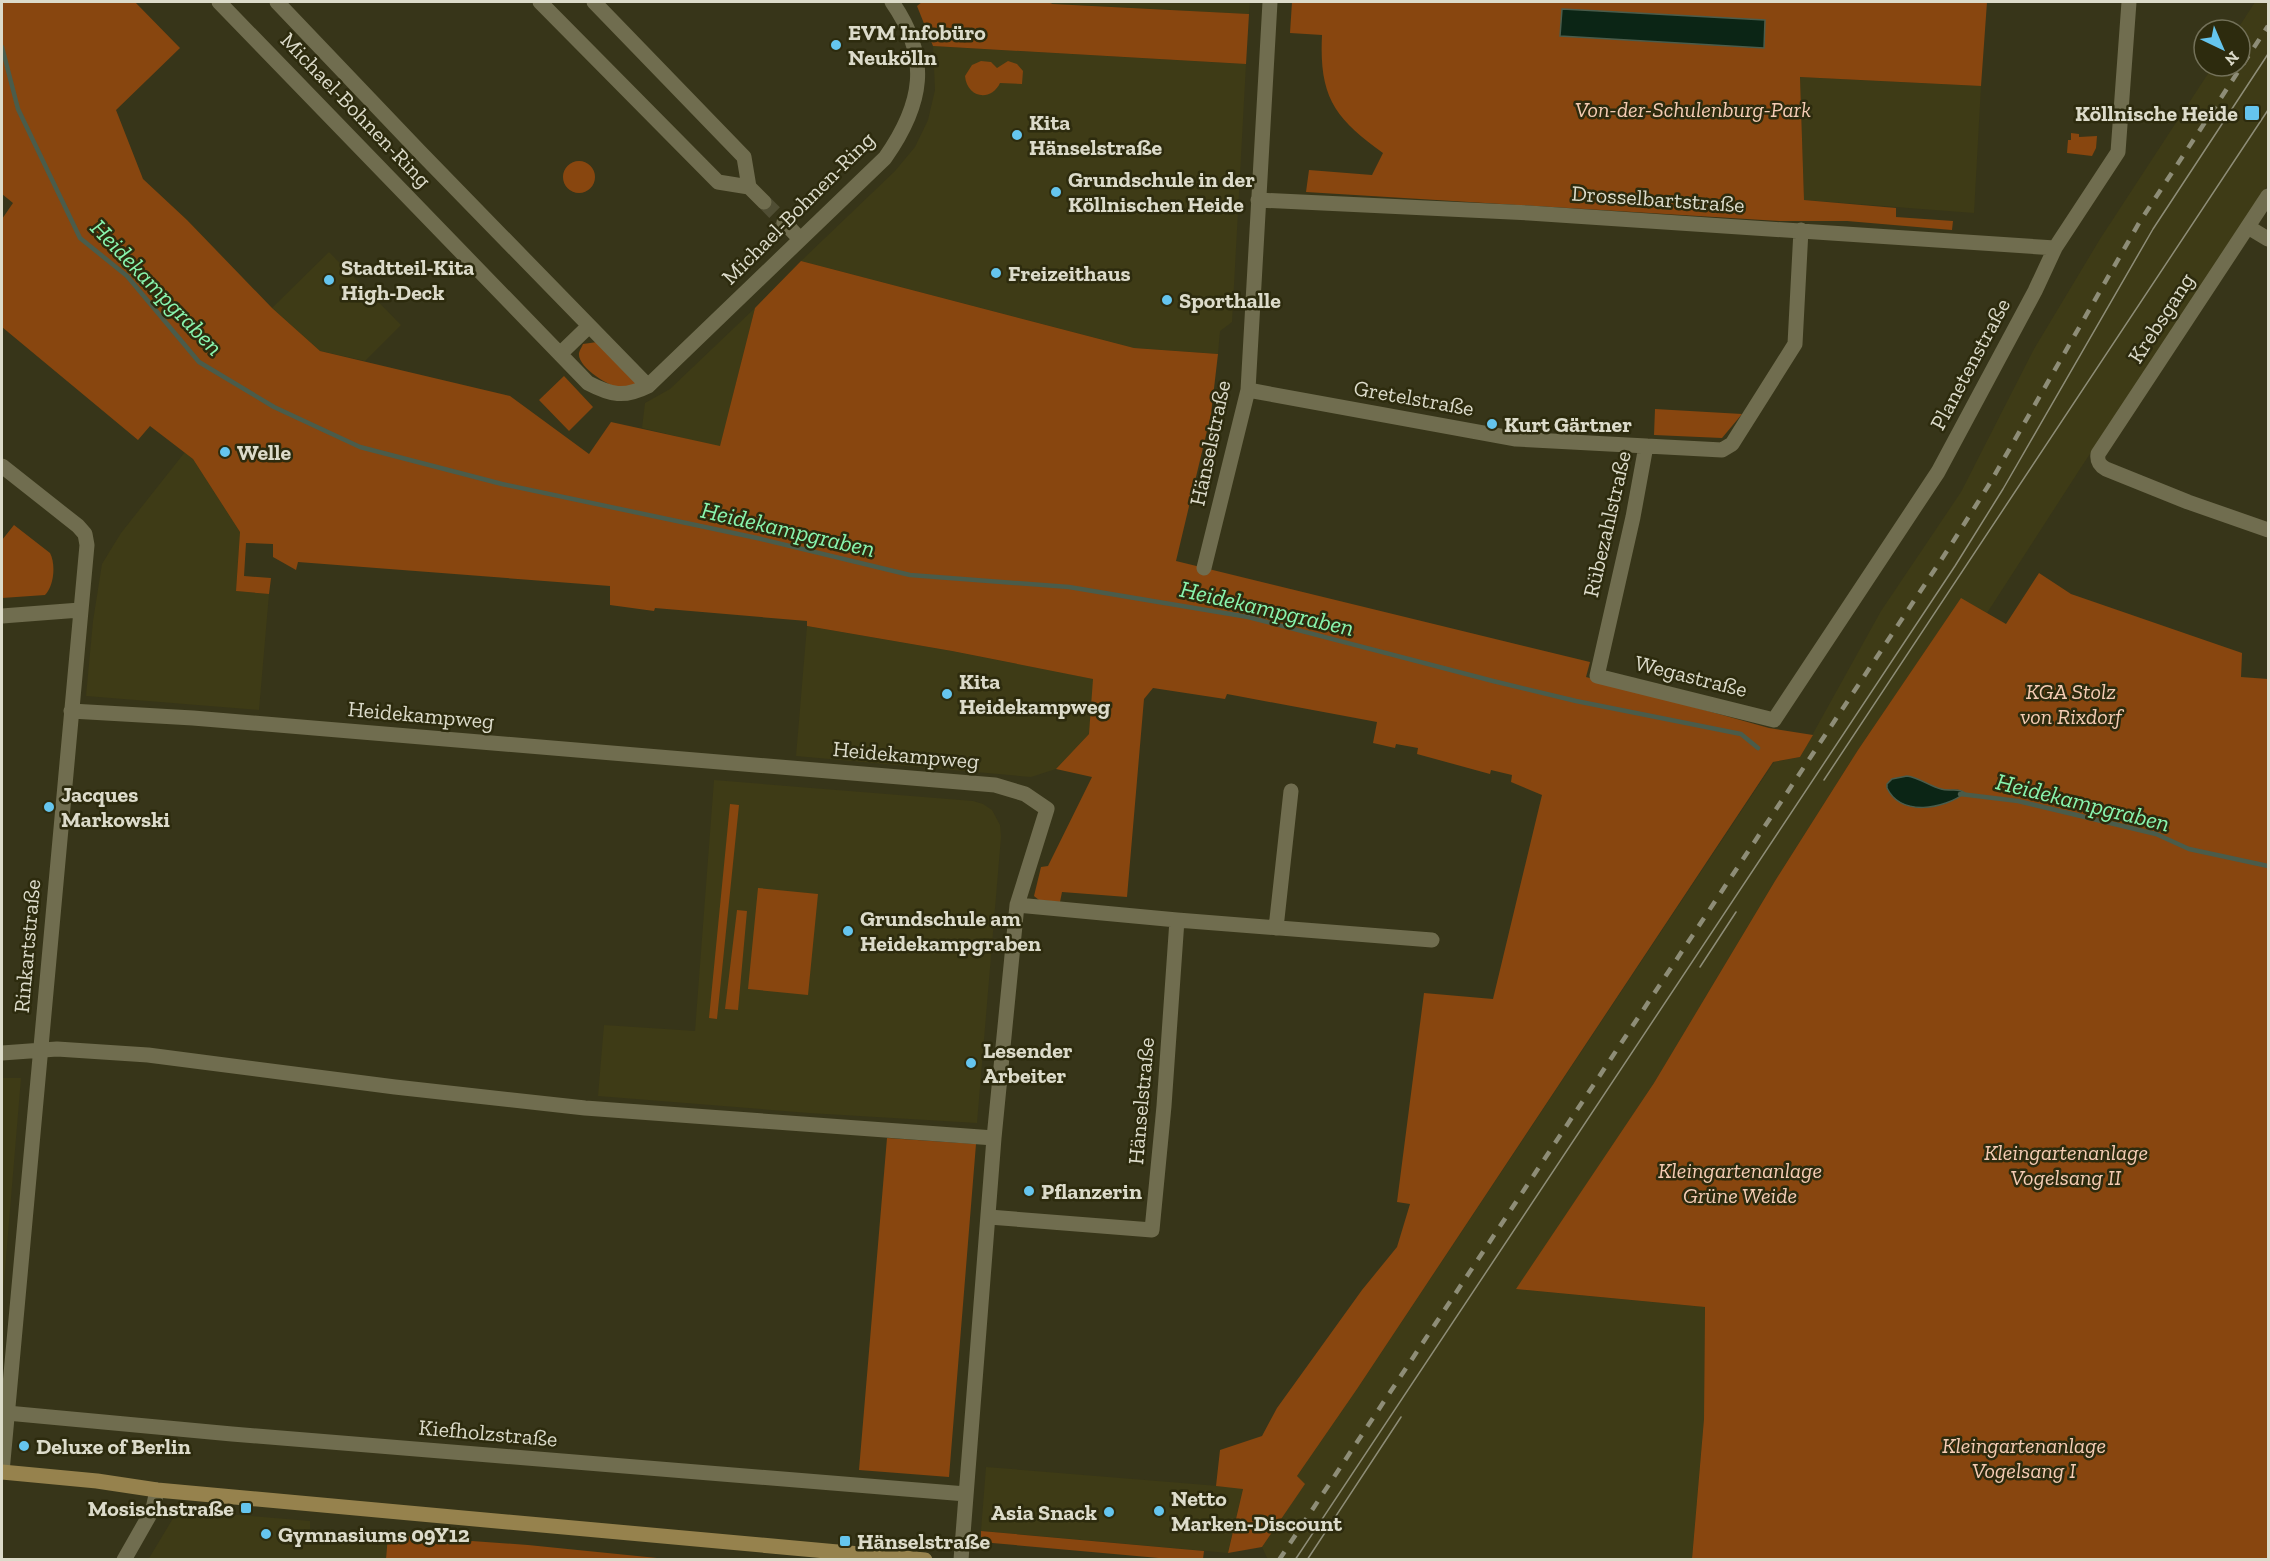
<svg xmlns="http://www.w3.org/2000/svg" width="2270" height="1561" font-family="'Zilla Slab',serif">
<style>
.built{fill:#3e3b16}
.green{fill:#88460f}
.water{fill:#0b2515;stroke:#4a5c4b;stroke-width:1.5}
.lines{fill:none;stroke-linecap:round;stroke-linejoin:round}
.stream{stroke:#4a5c4b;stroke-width:4.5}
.street-tunnel{stroke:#504e34;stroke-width:15;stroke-dasharray:15 8;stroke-linecap:butt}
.street{stroke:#706d4f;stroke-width:15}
.secondary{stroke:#96824d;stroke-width:15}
.tram{stroke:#8e8d77;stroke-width:1.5}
.rail{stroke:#8e8d77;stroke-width:4.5;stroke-dasharray:10 10;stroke-linecap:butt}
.poi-dot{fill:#65c5ee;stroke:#2d2b0e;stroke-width:2}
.labels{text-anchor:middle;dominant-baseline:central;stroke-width:5;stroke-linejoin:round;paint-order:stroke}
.poi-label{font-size:22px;font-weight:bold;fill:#dcdbca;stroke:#2d2b0e;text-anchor:start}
.park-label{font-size:22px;font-style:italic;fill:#f5ccb4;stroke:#2d2b0e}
.street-label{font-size:22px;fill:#dcdbca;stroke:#2d2b0e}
.water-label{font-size:24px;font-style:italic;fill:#89f5ae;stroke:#2d2b0e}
</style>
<rect width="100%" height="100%" fill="#373519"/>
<!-- built -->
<path class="built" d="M 1053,2 L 1250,2 L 1249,14 L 1053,4 Z
M 2255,2 L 2268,2 L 2268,185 L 2080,469 L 1987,613 L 1961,599 L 1858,750 L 1775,881 L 1654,1083 L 1517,1289 L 1705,1307 L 1704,1419 L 1692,1559 L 1268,1560 L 1262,1547 L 1304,1484 L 1297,1476 L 1357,1389 L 1774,762 L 1800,757 L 1881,611 L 1961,492 L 2034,349 L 2100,239 L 2213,66 L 2240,66 L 2240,30 L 2237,30 Z
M 933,46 L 1246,64 L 1232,322 L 1220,331 L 1218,354 L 1134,348 L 801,261 L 895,171 L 915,147 L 928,120 L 935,90 Z
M 1800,77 L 1981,86 L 1974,213 L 1804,200 Z
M 329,252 L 401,325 L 365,361 L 320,351 L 272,308 Z
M 755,308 L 720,447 L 642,428 L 645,403 L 670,389 Z
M 185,452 L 193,459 L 240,532 L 236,591 L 269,594 L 259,710 L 86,696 L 93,621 L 102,564 L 121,533 Z
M 807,626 L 952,651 L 1094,679 L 1089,734 L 1056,769 L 1031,777 L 796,756 Z
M 714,780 L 973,801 L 983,804 L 992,810 L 1000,825 L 1001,837 L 977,1123 L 809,1113 L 598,1096 L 604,1025 L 695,1031 Z
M 2,1078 L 21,1078 L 2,1306 Z
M 986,1467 L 1243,1488 L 1228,1553 L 981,1531 Z
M 178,1510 L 310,1521 L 310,1530 L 388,1535 L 386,1559 L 148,1560 Z"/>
<!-- green -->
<path class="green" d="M 2,2 L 135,2 L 180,48 L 116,110 L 143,179 L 187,220 L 272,308 L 320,351 L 510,396 L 589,454 L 611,422 L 720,446 L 755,308 L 801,261 L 1134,348 L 1218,354 L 1211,414 L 1176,561 L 1590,662 L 1586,677 L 1769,728 L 1813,735 L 1800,757 L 1773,762 L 1357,1389 L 1297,1476 L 1305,1484 L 1262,1547 L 1228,1553 L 1243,1489 L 1216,1486 L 1220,1450 L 1262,1436 L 1277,1408 L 1362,1290 L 1397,1247 L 1410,1204 L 1397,1202 L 1424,993 L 1493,999 L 1542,795 L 1511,782 L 1512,775 L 1491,770 L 1490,774 L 1417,754 L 1418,748 L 1396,744 L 1395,748 L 1373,743 L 1377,722 L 1227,694 L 1225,699 L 1153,688 L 1144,699 L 1127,897 L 1062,892 L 1060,902 L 1039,900 L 1034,896 L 1041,867 L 1048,866 L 1092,777 L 1056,769 L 1089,734 L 1093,679 L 952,651 L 807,626 L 807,621 L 655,608 L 654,611 L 610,605 L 610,586 L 298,562 L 296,570 L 273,557 L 273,544 L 246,543 L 244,576 L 271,578 L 269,594 L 236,591 L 240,532 L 193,459 L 150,426 L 138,440 L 2,327 L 2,219 L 13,203 L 2,194 Z
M 922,2 L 1047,2 L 1053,4 L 1249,14 L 1246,64 L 933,46 L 917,6 Z
M 1292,2 L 1987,2 L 1981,86 L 1800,77 L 1804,200 L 1896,208 L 1896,217 L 1953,221 L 1952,230 L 1847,221 L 1779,221 L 1306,192 L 1309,170 L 1372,175 L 1383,153 C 1334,118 1319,96 1322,35 L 1290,33 Z
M 981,61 L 991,62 L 997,68 L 1008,61 L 1017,64 L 1023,71 L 1022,84 L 1000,83 C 991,102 967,98 965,76 L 972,65 Z
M 2071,133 L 2079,134 L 2079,137 L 2097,136 L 2096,148 L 2092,156 L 2067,153 L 2068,140 L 2071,140 Z
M563 177a16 16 0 1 1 32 0a16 16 0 1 1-32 0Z
M 597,342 L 637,384 C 633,385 628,388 623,388 C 610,388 577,367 579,353 C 580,349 582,347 583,344 Z
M 564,376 L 593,407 L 569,431 L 539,400 Z
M 1655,409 L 1742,414 L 1722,438 L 1654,435 Z
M 14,525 L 50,553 C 56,564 54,586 45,595 L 2,598 L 2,540 Z
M 2039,573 L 2071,594 L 2242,653 L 2241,677 L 2268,679 L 2268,1559 L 1692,1559 L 1704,1419 L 1705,1307 L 1516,1289 L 1654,1083 L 1775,881 L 1858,750 L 1961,598 L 2006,624 Z
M 730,804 L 739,805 L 717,1019 L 709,1018 Z
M 758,888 L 818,894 L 808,995 L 748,989 Z
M 737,910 L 747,911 L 738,1010 L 725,1009 Z
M 887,1138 L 976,1144 L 949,1477 L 859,1470 Z
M 981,1531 L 1204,1551 L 1203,1559 L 1181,1560 L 981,1542 Z
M 388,1535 L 528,1545 L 667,1559 L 386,1559 Z"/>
<!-- water -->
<path class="water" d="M 1562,9 L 1765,20 L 1764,48 L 1560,36 Z
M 1907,776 C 1920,778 1929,786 1941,789 C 1950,792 1958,787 1965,793 C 1944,809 1901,817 1887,788 L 1887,784 L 1892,779 Z"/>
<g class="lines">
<!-- stream -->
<path class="stream" d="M 2,47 L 18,109 L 80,238 L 127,276 L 199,362 L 274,407 L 360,447 L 502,484 L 757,538 L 910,575 L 1069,587 L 1248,617 L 1493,681 L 1576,701 L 1741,734 L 1758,748
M 1960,794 L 2018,801 L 2156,834 L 2189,849 L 2268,866"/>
<!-- street-tunnel -->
<path class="street-tunnel" d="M 764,202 L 784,222"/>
<!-- street -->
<path class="street" d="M 219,2 L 588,383 C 611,395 624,398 648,386 L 885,158 C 923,104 931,58 892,2
M 277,2 L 419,151 L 648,386
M 540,2 L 718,182 L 749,187
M 594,2 L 744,157 L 749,187 L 764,202
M 2268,196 L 2098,454 C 2097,461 2099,465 2106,469 L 2188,502 L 2268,530
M 1258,200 L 1529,213 L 2055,248
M 784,222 L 800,239
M 2248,227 L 2268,239
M 560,354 L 589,326
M 1248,390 L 1516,439 L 1722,450 L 1732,444 L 1795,344 L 1801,230
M 1646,446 L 1633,517 L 1597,676 L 1774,720 L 1938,472 L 2035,291 L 2055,248 L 2118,152 L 2129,2
M 2,466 L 78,526 L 85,534 L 87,545 L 2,1472
M 1204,568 L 1248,390 L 1270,2
M 2,616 L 80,610
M 71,711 L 193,718 L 995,785 L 1025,794 L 1047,809 L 1017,905 L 994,1138 L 961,1560
M 1017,905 L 1177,920 L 1432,940
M 1276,928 L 1291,791
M 2,1053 L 57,1049 L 148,1055 L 395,1087 L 585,1108 L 994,1138
M 989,1217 L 1152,1230 L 1164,1106 L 1177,920
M 7,1413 L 232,1434 L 966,1494
M 124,1560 L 153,1509 L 157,1490"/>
<!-- secondary -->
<path class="secondary" d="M 2,1472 L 97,1481 L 157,1490 L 925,1560"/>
<!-- tram -->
<path class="tram" d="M 1824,780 L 2268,110
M 1700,967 L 1736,912
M 1295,1560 L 1955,566 L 2003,489 L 2153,229 L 2268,54
M 1307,1560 L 1401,1417"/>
<!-- rail -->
<path class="rail" d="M 1279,1560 L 1949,548 L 1990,483 L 2139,223 L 2268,26"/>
</g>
<!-- markers -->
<g class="poi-dot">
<circle cx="836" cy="45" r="6"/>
<rect x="2244" y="105" width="16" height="16" rx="3"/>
<circle cx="1017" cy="135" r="6"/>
<circle cx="1056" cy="192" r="6"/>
<circle cx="996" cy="273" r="6"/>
<circle cx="329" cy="280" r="6"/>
<circle cx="1167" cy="300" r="6"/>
<circle cx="1492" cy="424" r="6"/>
<circle cx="225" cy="452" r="6"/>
<circle cx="947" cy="694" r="6"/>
<circle cx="49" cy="807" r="6"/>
<circle cx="848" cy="931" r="6"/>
<circle cx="971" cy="1063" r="6"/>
<circle cx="1029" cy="1191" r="6"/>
<circle cx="24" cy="1446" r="6"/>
<rect x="240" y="1502" width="12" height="12" rx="3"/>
<circle cx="1159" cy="1511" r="6"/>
<circle cx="1109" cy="1512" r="6"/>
<circle cx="266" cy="1534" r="6"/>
<rect x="839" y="1535" width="12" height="12" rx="3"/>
</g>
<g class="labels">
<!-- poi labels -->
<g class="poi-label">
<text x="848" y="32">EVM Infobüro<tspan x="848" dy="25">Neukölln</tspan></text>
<text x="2238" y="113" text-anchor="end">Köllnische Heide</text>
<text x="1029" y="122">Kita<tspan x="1029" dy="25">Hänselstraße</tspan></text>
<text x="1068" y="179">Grundschule in der<tspan x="1068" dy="25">Köllnischen Heide</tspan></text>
<text x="341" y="267">Stadtteil-Kita<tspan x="341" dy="25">High-Deck</tspan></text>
<text x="1008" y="273">Freizeithaus</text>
<text x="1179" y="300">Sporthalle</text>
<text x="1504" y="424">Kurt Gärtner</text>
<text x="237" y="452">Welle</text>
<text x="959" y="681">Kita<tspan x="959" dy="25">Heidekampweg</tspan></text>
<text x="61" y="794">Jacques<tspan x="61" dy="25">Markowski</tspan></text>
<text x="860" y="918">Grundschule am<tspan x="860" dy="25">Heidekampgraben</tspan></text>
<text x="983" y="1050">Lesender<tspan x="983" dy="25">Arbeiter</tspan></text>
<text x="1041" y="1191">Pflanzerin</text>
<text x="36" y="1446">Deluxe of Berlin</text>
<text x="1171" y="1498">Netto<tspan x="1171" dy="25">Marken-Discount</tspan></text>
<text x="234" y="1508" text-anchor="end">Mosischstraße</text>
<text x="1097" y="1512" text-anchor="end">Asia Snack</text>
<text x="278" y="1534">Gymnasiums 09Y12</text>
<text x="857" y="1541">Hänselstraße</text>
</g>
<!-- park labels -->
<g class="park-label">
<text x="1693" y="109">Von-der-Schulenburg-Park</text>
<text x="2071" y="691">KGA Stolz<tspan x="2071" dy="25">von Rixdorf</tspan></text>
<text x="2066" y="1152">Kleingartenanlage<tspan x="2066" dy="25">Vogelsang II</tspan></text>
<text x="1740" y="1170">Kleingartenanlage<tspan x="1740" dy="25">Grüne Weide</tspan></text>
<text x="2024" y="1445">Kleingartenanlage<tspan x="2024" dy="25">Vogelsang I</tspan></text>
</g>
<!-- street labels -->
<g class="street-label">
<text transform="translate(356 110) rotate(46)">Michael-Bohnen-Ring</text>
<text transform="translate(1658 199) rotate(4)">Drosselbartstraße</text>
<text transform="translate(798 208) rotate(-45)">Michael-Bohnen-Ring</text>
<text transform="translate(2161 318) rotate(-57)">Krebsgang</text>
<text transform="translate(1970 364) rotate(-62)">Planetenstraße</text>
<text transform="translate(1414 398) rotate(10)">Gretelstraße</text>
<text transform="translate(1210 443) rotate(-78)">Hänselstraße</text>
<text transform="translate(1607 524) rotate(-77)">Rübezahlstraße</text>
<text transform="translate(1691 676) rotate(14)">Wegastraße</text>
<text transform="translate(421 715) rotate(5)">Heidekampweg</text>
<text transform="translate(906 755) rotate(5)">Heidekampweg</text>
<text transform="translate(27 946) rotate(-85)">Rinkartstraße</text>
<text transform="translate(1141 1101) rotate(-85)">Hänselstraße</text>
<text transform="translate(488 1433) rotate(5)">Kiefholzstraße</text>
</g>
<!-- water labels -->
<g class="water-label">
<text transform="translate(157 287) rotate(46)">Heidekampgraben</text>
<text transform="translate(788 529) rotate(13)">Heidekampgraben</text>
<text transform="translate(1267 608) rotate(13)">Heidekampgraben</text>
<text transform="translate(2083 802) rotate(14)">Heidekampgraben</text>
</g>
</g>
<!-- border -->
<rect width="2270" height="1561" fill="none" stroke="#dcdbca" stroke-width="6"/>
<!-- north arrow -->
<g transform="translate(2222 48) rotate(136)"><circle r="28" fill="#2d2b0e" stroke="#737159" stroke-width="1.5"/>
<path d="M0-4.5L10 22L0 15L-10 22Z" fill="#65c5ee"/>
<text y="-9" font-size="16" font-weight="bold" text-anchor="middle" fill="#dcdbca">N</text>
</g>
</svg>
